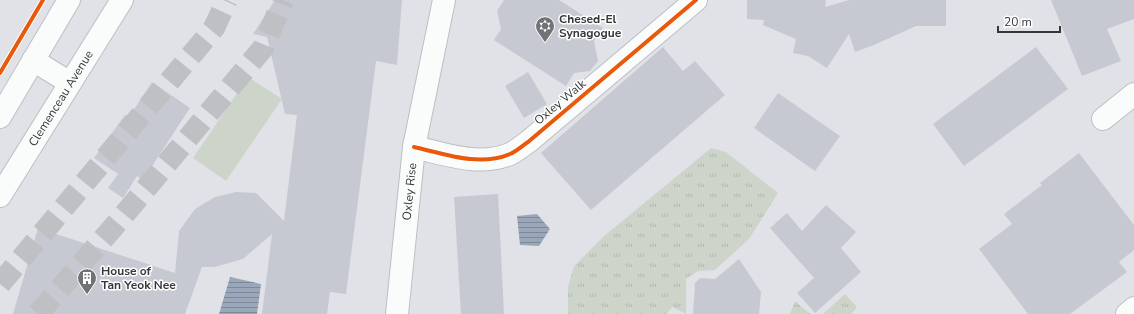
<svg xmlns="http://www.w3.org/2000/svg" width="1134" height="314" font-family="'Nunito Sans',sans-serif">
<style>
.grass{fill:url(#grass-tufts)}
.pitch{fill:#cdd5cb}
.water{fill:url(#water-rules)}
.building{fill:#c7c9d2}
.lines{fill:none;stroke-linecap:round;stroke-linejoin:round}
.motorway-tunnel{stroke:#bfc0c4;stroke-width:22;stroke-dasharray:22 11;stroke-linecap:butt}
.minor-casing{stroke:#bebfc2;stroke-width:24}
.secondary-casing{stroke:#bebfc2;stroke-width:24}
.primary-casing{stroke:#bebfc2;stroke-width:24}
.minor{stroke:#fafbfb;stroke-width:22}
.secondary{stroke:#fafbfb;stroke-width:22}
.primary{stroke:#fafbfb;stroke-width:22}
.cycleway-casing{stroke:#fff;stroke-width:6}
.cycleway{stroke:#e8590c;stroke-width:4}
.labels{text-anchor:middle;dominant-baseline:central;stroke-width:3;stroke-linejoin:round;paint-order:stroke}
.poi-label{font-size:12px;font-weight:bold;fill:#353638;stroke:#fff;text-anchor:start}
.street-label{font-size:12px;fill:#353638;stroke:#fff}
</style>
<defs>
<pattern id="grass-tufts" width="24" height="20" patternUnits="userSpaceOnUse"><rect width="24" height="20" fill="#cdd5cb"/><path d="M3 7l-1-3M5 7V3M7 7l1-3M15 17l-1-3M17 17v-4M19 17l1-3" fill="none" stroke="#b1b7af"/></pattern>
<pattern id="water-rules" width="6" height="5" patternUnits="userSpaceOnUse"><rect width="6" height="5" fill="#9aa7ba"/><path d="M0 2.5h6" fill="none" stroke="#7e8998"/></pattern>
</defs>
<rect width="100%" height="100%" fill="#e1e2e7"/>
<!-- grass -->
<path class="grass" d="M 711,148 L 726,152 L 778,193 L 749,239 L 715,270 L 698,271 L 686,279 L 686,314 L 672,307 L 667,314 L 568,314 L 568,287 L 574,266 L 604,236 Z
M 845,294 L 857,307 L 851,314 L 823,314 Z
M 795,301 L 810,314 L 790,314 Z"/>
<!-- pitch -->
<path class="pitch" d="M 248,77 L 282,99 L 226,181 L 193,158 Z"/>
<!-- water -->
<path class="water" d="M 537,214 L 550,229 L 539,246 L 520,245 L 517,216 Z
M 230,277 L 261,284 L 257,314 L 219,314 Z"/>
<!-- building -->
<path class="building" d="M 275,0 L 402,0 L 397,65 L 376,61 L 346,294 L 330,292 L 327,314 L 262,314 L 272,234 L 243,259 L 215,267 L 202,267 L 185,314 L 13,314 L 38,228 L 175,273 L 179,231 L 195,209 L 215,197 L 236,192 L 256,193 L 284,221 L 297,115 L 285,114 L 267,37 L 253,34 Z
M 504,0 L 559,0 L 603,28 L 594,41 L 598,61 L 590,71 L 574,73 L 566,86 L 494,40 L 501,29 L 497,11 Z
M 747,0 L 826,0 L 825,7 L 849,0 L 946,0 L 946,26 L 916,26 L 874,45 L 855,52 L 849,34 L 827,68 L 808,56 L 793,53 L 796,39 L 763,25 L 764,20 L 747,19 Z
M 1051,0 L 1134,0 L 1134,19 L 1107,29 L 1121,61 L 1082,76 Z
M 663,47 L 683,71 L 695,61 L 725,95 L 591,210 L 541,153 Z
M 1036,47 L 1068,89 L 964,166 L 933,124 Z
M 528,72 L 547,104 L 524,118 L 505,86 Z
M 152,82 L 190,108 L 143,180 L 137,176 L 123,198 L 108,188 L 118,174 L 94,158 L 125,115 L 129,117 Z
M 778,93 L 840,136 L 815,171 L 754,128 Z
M 1079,153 L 1134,225 L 1134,250 L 1119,262 L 1127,272 L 1070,314 L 1028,314 L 979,249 L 1012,224 L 1004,214 L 1042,185 L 1040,183 Z
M 498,194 L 504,314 L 461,314 L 454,197 Z
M 826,205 L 856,232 L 841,248 L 861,272 L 815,313 L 797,293 L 814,278 L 770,228 L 787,213 L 802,231 Z
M 739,259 L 761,292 L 759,314 L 693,314 L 695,283 L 700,278 L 715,279 Z"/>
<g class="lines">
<!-- motorway-tunnel -->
<path class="motorway-tunnel" d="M 0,284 L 214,28 L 227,0
M 38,314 L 123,216 L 263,48 L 283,0"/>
<!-- minor casing -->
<g class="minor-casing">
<path id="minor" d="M 1103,119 L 1134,94
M 414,147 C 445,154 479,167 510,154 C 517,151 523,145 528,142 L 696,0
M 1127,314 L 1134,308"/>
</g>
<!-- secondary casing -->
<g class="secondary-casing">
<g id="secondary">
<path id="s1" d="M 397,314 L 414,147 L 444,0"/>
</g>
</g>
<!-- primary casing -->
<g class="primary-casing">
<g id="primary">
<path d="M 33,60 L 70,83"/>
<path d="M 0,117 L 69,0"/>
<path id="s2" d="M 0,196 L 122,0"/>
</g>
</g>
<!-- minor -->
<use href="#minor" class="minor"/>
<!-- secondary -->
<use href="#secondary" class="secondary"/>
<!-- primary -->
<use href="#primary" class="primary"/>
<!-- cycleway casing -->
<g class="cycleway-casing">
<path id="cycleway" d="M 0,73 L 43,0
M 414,147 C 445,154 479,167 510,154 C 517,151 523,145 528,142 L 696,0"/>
</g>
<!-- cycleway -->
<use href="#cycleway" class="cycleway"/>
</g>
<!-- icons -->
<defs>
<g id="synagogue-pin" transform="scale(1)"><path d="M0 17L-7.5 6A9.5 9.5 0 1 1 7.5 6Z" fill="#717275" stroke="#fff"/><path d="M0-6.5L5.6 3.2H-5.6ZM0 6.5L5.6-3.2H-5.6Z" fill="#fff"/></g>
<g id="building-pin" transform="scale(1)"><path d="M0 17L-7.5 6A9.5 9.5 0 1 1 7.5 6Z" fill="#717275" stroke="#fff"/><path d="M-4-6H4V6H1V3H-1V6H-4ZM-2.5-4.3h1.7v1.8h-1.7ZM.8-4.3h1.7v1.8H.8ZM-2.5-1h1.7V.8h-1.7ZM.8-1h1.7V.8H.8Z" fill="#fff"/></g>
</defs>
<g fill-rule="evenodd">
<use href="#synagogue-pin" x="545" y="26"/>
<use href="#building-pin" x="87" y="278"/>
</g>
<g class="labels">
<!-- poi labels -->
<g class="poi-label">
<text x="559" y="19">Chesed-El<tspan x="559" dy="14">Synagogue</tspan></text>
<text x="101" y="271">House of<tspan x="101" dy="14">Tan Yeok Nee</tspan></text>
</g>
<!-- street labels -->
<g class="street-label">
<text stroke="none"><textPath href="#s2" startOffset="115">Clemenceau Avenue</textPath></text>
<text transform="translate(560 102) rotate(-40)">Oxley Walk</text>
<text stroke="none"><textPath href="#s1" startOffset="123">Oxley Rise</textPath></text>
</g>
</g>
<!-- scale -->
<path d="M998 26v6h62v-6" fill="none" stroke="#353638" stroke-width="2"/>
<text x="1004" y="26" font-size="12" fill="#353638" stroke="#ffffff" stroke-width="3" paint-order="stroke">20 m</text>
</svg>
